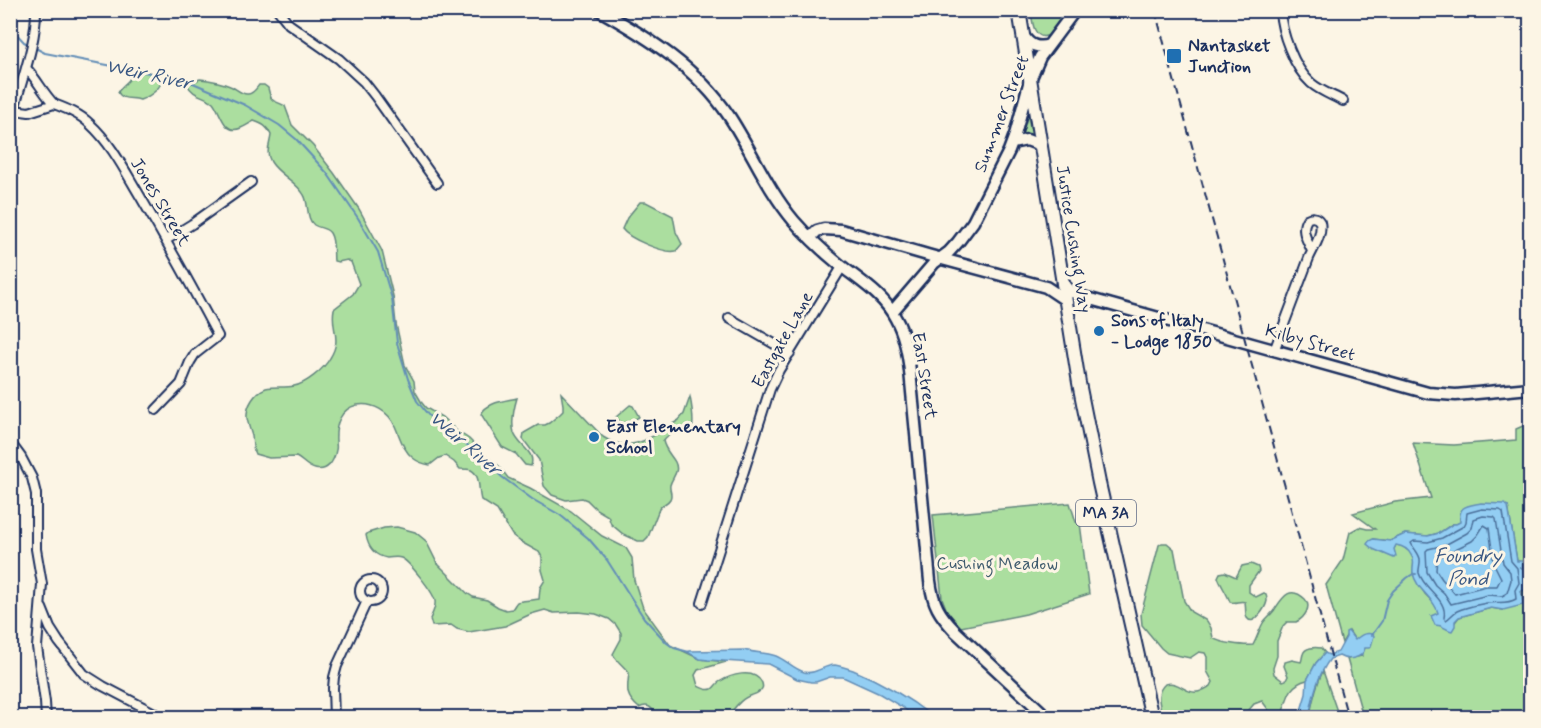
<svg xmlns="http://www.w3.org/2000/svg" width="1541" height="728" font-family="Mynerve,sans-serif">
<style>
.green{fill:#abde9f;stroke:#63867e;stroke-width:1.5;fill-rule:evenodd}
.water{fill:#93cef3;stroke:#638eb7;stroke-width:1.5}
.lines{fill:none;stroke-linecap:round;stroke-linejoin:round}
.shore{stroke:#4b6f9a;stroke-width:1.5}
.stream{stroke:#638eb7;stroke-width:2}
.street-casing{stroke:#1b2f5e;stroke-width:12}
.secondary-casing{stroke:#1b2f5e;stroke-width:15}
.primary-casing{stroke:#1b2f5e;stroke-width:16}
.street{stroke:#fcf5e5;stroke-width:8}
.secondary{stroke:#fcf5e5;stroke-width:10}
.primary{stroke:#fcf5e5;stroke-width:12}
.rail{stroke:#1b2f5e;stroke-width:2;stroke-dasharray:9 4.5;stroke-linecap:butt}
.poi-dot{fill:#1f6fb2;stroke:#fcf5e5;stroke-width:2}
.labels{text-anchor:middle;dominant-baseline:central;stroke-width:6;stroke-linejoin:round;paint-order:stroke}
.shield{fill:#fcf5e5;stroke:#5e6a86;stroke-width:1.5}
.shield-label{font-size:16px;font-weight:bold;fill:#1b2f5e}
.poi-label{font-size:18px;font-weight:bold;fill:#1b2f5e;stroke:#fcf5e5;text-anchor:start}
.street-label{font-size:18px;fill:#1b2f5e;stroke:#fcf5e5}
.park-label{font-size:18px;fill:#3f5b6e;stroke:#fcf5e5}
.water-label{font-size:20px;font-style:italic;fill:#395783;stroke:#fcf5e5}
</style>
<rect width="100%" height="100%" fill="#fcf5e5"/>
<filter id="ink" filterUnits="userSpaceOnUse"><feTurbulence type="fractalNoise" baseFrequency=".0167" numOctaves="2"/><feDisplacementMap in="SourceGraphic" scale="12" xChannelSelector="R" yChannelSelector="G"/><feConvolveMatrix kernelMatrix="1 2 1 2 8 2 1 2 1" color-interpolation-filters="sRGB"/></filter>
<g filter="url(#ink)">
<!-- green -->
<path class="green" d="M 1031,11 L 1069,11 C 1063,19 1046,50 1035,30 C 1032,24 1032,16 1031,11 Z
M 131,70 L 148,72 L 163,76 C 162,88 151,96 140,100 C 132,97 122,101 118,92 C 122,84 134,80 131,70 Z
M 200,79 C 210,80 220,82 230,86 C 236,88 241,95 248,94 C 253,94 256,89 259,85 L 264,85 L 268,88 C 272,104 272,99 285,106 L 292,125 L 313,146 L 334,173 L 359,209 L 382,251 L 393,296 L 396,324 L 405,365 L 414,381 L 415,391 L 422,403 L 426,408 L 442,417 L 457,431 L 469,439 L 487,457 L 499,466 L 508,478 L 530,488 L 571,511 L 602,536 L 626,548 L 632,558 L 634,580 L 643,608 L 670,645 L 700,659 L 726,662 L 698,670 L 695,675 L 698,686 C 702,688 707,691 712,689 C 715,687 716,684 719,682 C 730,675 754,667 762,683 C 763,687 763,688 760,691 C 756,695 751,695 747,697 C 738,701 733,711 727,717 L 659,717 C 652,710 650,702 639,708 C 625,696 627,690 629,673 C 624,666 617,662 613,654 L 621,639 L 621,633 L 616,625 L 609,619 L 596,614 L 579,612 L 554,613 L 545,610 L 531,614 L 505,626 L 469,632 L 457,629 L 451,625 L 432,626 L 430,619 C 432,614 436,608 435,601 C 434,593 409,561 401,558 C 396,556 392,558 387,558 C 375,556 368,547 366,535 L 368,533 L 384,528 L 397,527 L 415,532 L 426,541 L 437,563 L 467,593 L 473,597 L 487,600 L 498,607 L 506,610 L 512,609 C 514,607 515,604 517,602 C 519,601 534,600 539,599 L 540,588 L 545,580 L 542,570 L 542,557 L 539,552 L 521,542 L 512,535 L 497,510 L 481,500 C 478,491 481,475 471,470 C 468,469 464,469 460,469 L 454,462 L 445,456 L 439,458 L 430,465 C 424,464 418,462 413,458 C 403,450 400,437 395,426 C 389,412 373,402 357,405 C 340,409 335,425 336,441 C 336,444 337,448 336,450 C 334,462 327,472 315,469 C 306,467 303,460 296,457 L 269,458 L 255,454 C 252,448 253,442 252,436 C 250,430 248,424 247,418 C 246,406 255,392 266,388 C 275,386 285,388 294,386 C 306,384 324,369 330,358 C 343,337 330,330 334,309 L 353,294 L 359,284 L 351,262 L 347,260 L 338,262 L 334,261 C 333,252 335,241 330,233 C 326,227 320,229 314,225 C 306,219 309,203 304,195 C 296,181 279,175 271,162 C 265,152 270,145 271,135 C 268,127 263,124 254,121 C 250,123 246,126 241,128 C 224,136 221,112 213,102 C 203,95 193,96 187,84 Z
M 1027,112 L 1032,136 L 1021,137 Z
M 640,202 L 646,202 L 673,216 L 676,232 L 682,244 L 676,251 C 665,254 629,239 622,229 L 627,218 Z
M 561,393 L 603,437 C 632,456 654,435 679,420 L 684,414 L 690,397 C 692,407 694,422 692,431 C 681,434 670,430 663,441 C 665,450 671,455 675,462 C 680,472 672,477 670,485 C 669,491 673,494 670,499 C 667,504 662,504 659,509 L 648,537 L 644,541 L 638,541 L 623,534 L 611,524 L 608,516 L 596,509 L 587,500 L 582,498 L 566,500 L 552,495 L 544,486 L 539,460 L 523,439 L 524,433 L 538,425 L 545,425 L 549,423 L 560,414 L 563,411 L 563,405 Z
M 517,398 C 514,408 511,422 514,433 C 518,446 536,451 531,466 L 525,465 L 516,454 L 502,447 L 481,414 C 487,402 505,401 517,398 Z
M 630,405 L 633,406 L 639,417 L 630,422 L 621,423 L 616,417 Z
M 1530,423 L 1530,564 L 1529,564 L 1530,717 L 1363,717 L 1347,659 L 1362,656 L 1355,640 L 1349,631 L 1342,643 L 1326,585 L 1343,560 L 1350,532 L 1359,527 L 1367,529 L 1375,529 L 1353,513 L 1395,502 L 1431,498 L 1413,443 L 1454,445 L 1516,440 L 1516,429 ZM 1508,506 L 1517,561 L 1522,562 L 1526,589 L 1521,590 L 1503,610 L 1491,608 L 1459,617 L 1449,630 L 1442,625 L 1439,611 L 1433,602 L 1425,594 L 1413,574 L 1414,559 L 1410,552 L 1402,546 L 1396,545 L 1394,549 L 1373,539 L 1390,541 L 1405,534 L 1427,536 L 1439,533 L 1452,524 L 1456,524 Z
M 1070,503 L 1076,522 L 1080,523 L 1089,594 L 1026,614 L 961,627 L 947,611 L 942,598 L 933,515 Z
M 1162,543 L 1167,543 L 1174,549 L 1184,601 L 1191,612 L 1207,621 L 1211,628 L 1213,638 C 1219,643 1244,646 1253,645 C 1257,638 1259,630 1263,623 C 1266,618 1272,614 1275,609 C 1283,597 1290,585 1305,599 C 1312,606 1305,618 1296,622 C 1295,622 1289,622 1287,622 L 1283,626 L 1277,641 L 1277,656 L 1273,668 L 1274,674 L 1283,681 L 1286,680 L 1288,676 L 1284,666 L 1285,662 L 1292,660 L 1301,662 C 1302,660 1302,657 1303,654 C 1305,647 1315,647 1321,648 L 1325,653 L 1316,663 L 1307,680 C 1287,685 1288,700 1281,717 L 1269,717 L 1268,709 L 1262,701 L 1254,704 L 1243,717 L 1162,717 C 1161,705 1154,694 1165,684 C 1179,680 1185,694 1197,692 C 1201,692 1207,688 1211,686 L 1213,682 L 1207,671 L 1207,657 L 1205,653 L 1199,652 L 1190,658 L 1167,653 L 1161,648 L 1142,625 L 1141,614 L 1159,545 Z
M 1251,564 L 1258,567 L 1259,571 L 1249,585 L 1249,592 L 1256,597 L 1264,593 L 1266,595 C 1267,597 1267,599 1267,601 C 1266,606 1254,628 1247,618 C 1245,614 1246,607 1245,602 C 1240,600 1235,604 1230,602 C 1227,593 1221,586 1218,577 L 1220,573 L 1225,572 L 1236,577 L 1242,566 Z
M 1323,671 L 1339,717 L 1297,718 L 1310,715 C 1313,699 1316,685 1323,671 Z"/>
<!-- water -->
<path class="water" d="M 1481,503 L 1504,504 L 1508,506 L 1517,561 L 1522,561 L 1526,590 L 1521,591 L 1523,605 L 1503,610 L 1491,608 L 1459,617 L 1455,621 L 1455,626 L 1452,631 C 1445,630 1444,625 1435,625 L 1431,616 L 1438,613 C 1435,598 1416,590 1413,573 C 1412,566 1416,561 1411,555 C 1408,549 1403,546 1396,545 L 1394,549 L 1396,556 L 1394,558 L 1373,549 L 1367,544 L 1369,541 L 1373,539 L 1390,541 L 1405,534 L 1428,536 L 1439,533 L 1453,524 L 1456,524 L 1460,522 C 1458,505 1467,506 1481,503 Z
M 1348,631 L 1355,640 C 1361,635 1365,632 1373,634 L 1374,636 L 1371,646 L 1369,648 L 1365,648 C 1363,659 1347,661 1339,656 L 1330,659 C 1317,676 1313,697 1309,717 L 1299,717 L 1306,694 L 1307,680 L 1316,663 L 1325,653 L 1329,655 L 1338,652 L 1346,637 L 1346,632 Z
M 744,650 C 754,653 765,652 776,656 C 786,660 794,669 804,672 C 815,675 824,665 835,665 C 841,666 847,668 853,670 C 882,682 909,698 933,717 L 915,717 L 902,707 L 880,694 L 843,677 L 830,677 L 816,682 L 811,682 L 797,679 L 768,664 L 708,660 L 700,659 L 687,652 L 690,651 Z"/>
<g class="lines">
<!-- shore -->
<path class="shore" d="M 1482,509 L 1500,510 L 1503,512 L 1511,561 L 1517,568 L 1519,583 L 1515,590 L 1516,599 C 1506,605 1497,601 1487,603 C 1477,605 1465,607 1457,611 C 1453,613 1450,618 1446,620 L 1444,618 C 1448,599 1424,590 1419,573 C 1418,569 1421,564 1420,559 C 1419,553 1413,548 1411,543 L 1414,541 L 1428,542 L 1442,538 L 1464,526 L 1466,522 L 1467,513 Z
M 1483,516 L 1494,517 L 1496,519 L 1503,563 L 1510,572 L 1511,580 L 1507,593 L 1502,596 L 1488,595 L 1451,604 L 1444,593 L 1435,585 L 1427,572 L 1426,551 L 1428,549 L 1445,545 L 1467,533 L 1472,528 L 1474,519 Z
M 1484,525 L 1489,528 L 1494,564 L 1501,578 L 1497,586 L 1486,586 L 1455,594 L 1442,579 L 1436,570 L 1437,558 L 1472,541 L 1477,536 Z"/>
<!-- stream -->
<path class="stream" d="M 10,24 L 13,30 L 24,42 L 45,53 L 149,73 L 168,78 L 193,83 L 245,105 L 279,125 L 296,139 L 327,173 L 358,218 L 378,252 L 392,299 L 397,343 L 408,379 L 417,401 L 429,416 L 443,428 L 462,440 L 502,477 L 532,499 L 560,515 L 588,538 L 607,560 L 644,618 L 667,643 L 674,648 L 689,652
M 1520,568 L 1527,567
M 1372,635 L 1382,621 L 1387,600 L 1393,591 L 1407,578 L 1413,574 L 1416,574"/>
<!-- street casing -->
<g class="street-casing">
<path id="street" d="M 278,10 L 289,24 L 339,59 L 364,82 L 375,96 L 437,183
M 1280,10 C 1281,32 1294,68 1311,83 C 1320,91 1332,95 1343,101
M 26,68 C 37,79 43,93 54,104
M 14,110 L 29,112 L 54,104 C 67,109 80,114 90,124 C 111,143 125,171 140,196 C 167,242 193,289 218,336 L 195,354 L 190,362 L 181,384 L 156,410
M 10,130 C 16,90 36,52 36,10
M 166,240 L 192,224 L 251,182
M 729,318 L 790,353
M 1274,351 L 1309,258 C 1314,247 1323,234 1320,222 C 1317,217 1312,216 1307,219 C 1300,230 1307,240 1312,251
M 10,442 L 21,457 L 32,478 L 36,494 L 36,549 L 42,584 L 37,647 L 45,702 L 46,718
M360 591a11 11 0 1 1 22 0a11 11 0 1 1-22 0Z
M 702,603 L 770,389 L 779,370 L 842,267
M 42,608 L 50,628 L 59,642 L 84,674 L 103,686 L 164,718
M 334,718 L 333,688 L 334,677 L 337,666 L 367,601"/>
</g>
<!-- secondary casing -->
<g class="secondary-casing">
<path id="secondary" d="M 599,10 C 649,38 697,68 729,116 C 752,151 767,189 794,221 C 808,237 824,252 840,265 C 860,281 884,295 896,319 C 905,335 908,353 910,371 L 930,581 C 933,604 939,614 955,631 L 1048,718
M 1023,35 C 1029,45 1037,49 1049,45
M 1012,143 L 1027,140 L 1040,145
M 810,238 L 817,231 L 824,229 L 841,230 L 931,256 L 1046,287 L 1064,299
M 1062,283 L 1070,291 L 1083,297 L 1428,393 L 1456,395 L 1530,388
M 892,312 L 934,263 L 949,252 L 958,242 L 973,222 L 1009,151 L 1015,135 L 1030,80 L 1040,57 L 1075,10"/>
</g>
<!-- primary casing -->
<g class="primary-casing">
<path id="primary" d="M 1019,10 L 1079,383 L 1099,483 L 1152,718"/>
</g>
<!-- street -->
<use href="#street" class="street"/>
<!-- secondary -->
<use href="#secondary" class="secondary"/>
<!-- primary -->
<use href="#primary" class="primary"/>
<!-- rail -->
<path class="rail" d="M 1155,10 L 1348,718"/>
</g>
</g>
<!-- markers -->
<g class="poi-dot">
<rect x="1166" y="48" width="16" height="16" rx="3"/>
<circle cx="1099" cy="331" r="6"/>
<circle cx="594" cy="437" r="6"/>
</g>
<g class="labels">
<!-- shield labels -->
<rect class="shield" x="1076" y="500" width="60" height="26" rx="4.5"/>
<g class="shield-label">
<text x="1106" y="513">MA 3A</text>
</g>
<!-- poi labels -->
<g class="poi-label">
<text x="1188" y="46">Nantasket<tspan x="1188" dy="21">Junction</tspan></text>
<text x="1111" y="321">Sons of Italy<tspan x="1111" dy="21">- Lodge 1850</tspan></text>
<text x="606" y="427">East Elementary<tspan x="606" dy="21">School</tspan></text>
</g>
<!-- street labels -->
<g class="street-label">
<text transform="translate(1002 114) rotate(-69)">Summer Street</text>
<text transform="translate(160 202) rotate(59)">Jones Street</text>
<text transform="translate(1073 239) rotate(81)">Justice Cushing Way</text>
<text transform="translate(783 340) rotate(-61)">Eastgate Lane</text>
<text transform="translate(1310 343) rotate(16)">Kilby Street</text>
<text transform="translate(924 376) rotate(81)">East Street</text>
</g>
<!-- park labels -->
<g class="park-label">
<text x="997" y="564">Cushing Meadow</text>
</g>
<!-- water labels -->
<g class="water-label">
<text transform="translate(149 75) rotate(12)">Weir River</text>
<text transform="translate(465 444) rotate(41)">Weir River</text>
<text x="1468" y="556">Foundry<tspan x="1468" dy="23">Pond</tspan></text>
</g>
</g>
<!-- margin -->
<rect width="1541" height="728" fill="none" stroke="#fcf5e5" stroke-width="36"/>
<rect x="18" y="18" width="1505" height="692" fill="none" stroke="#1b2f5e" stroke-width="2" filter="url(#ink)"/>
</svg>
